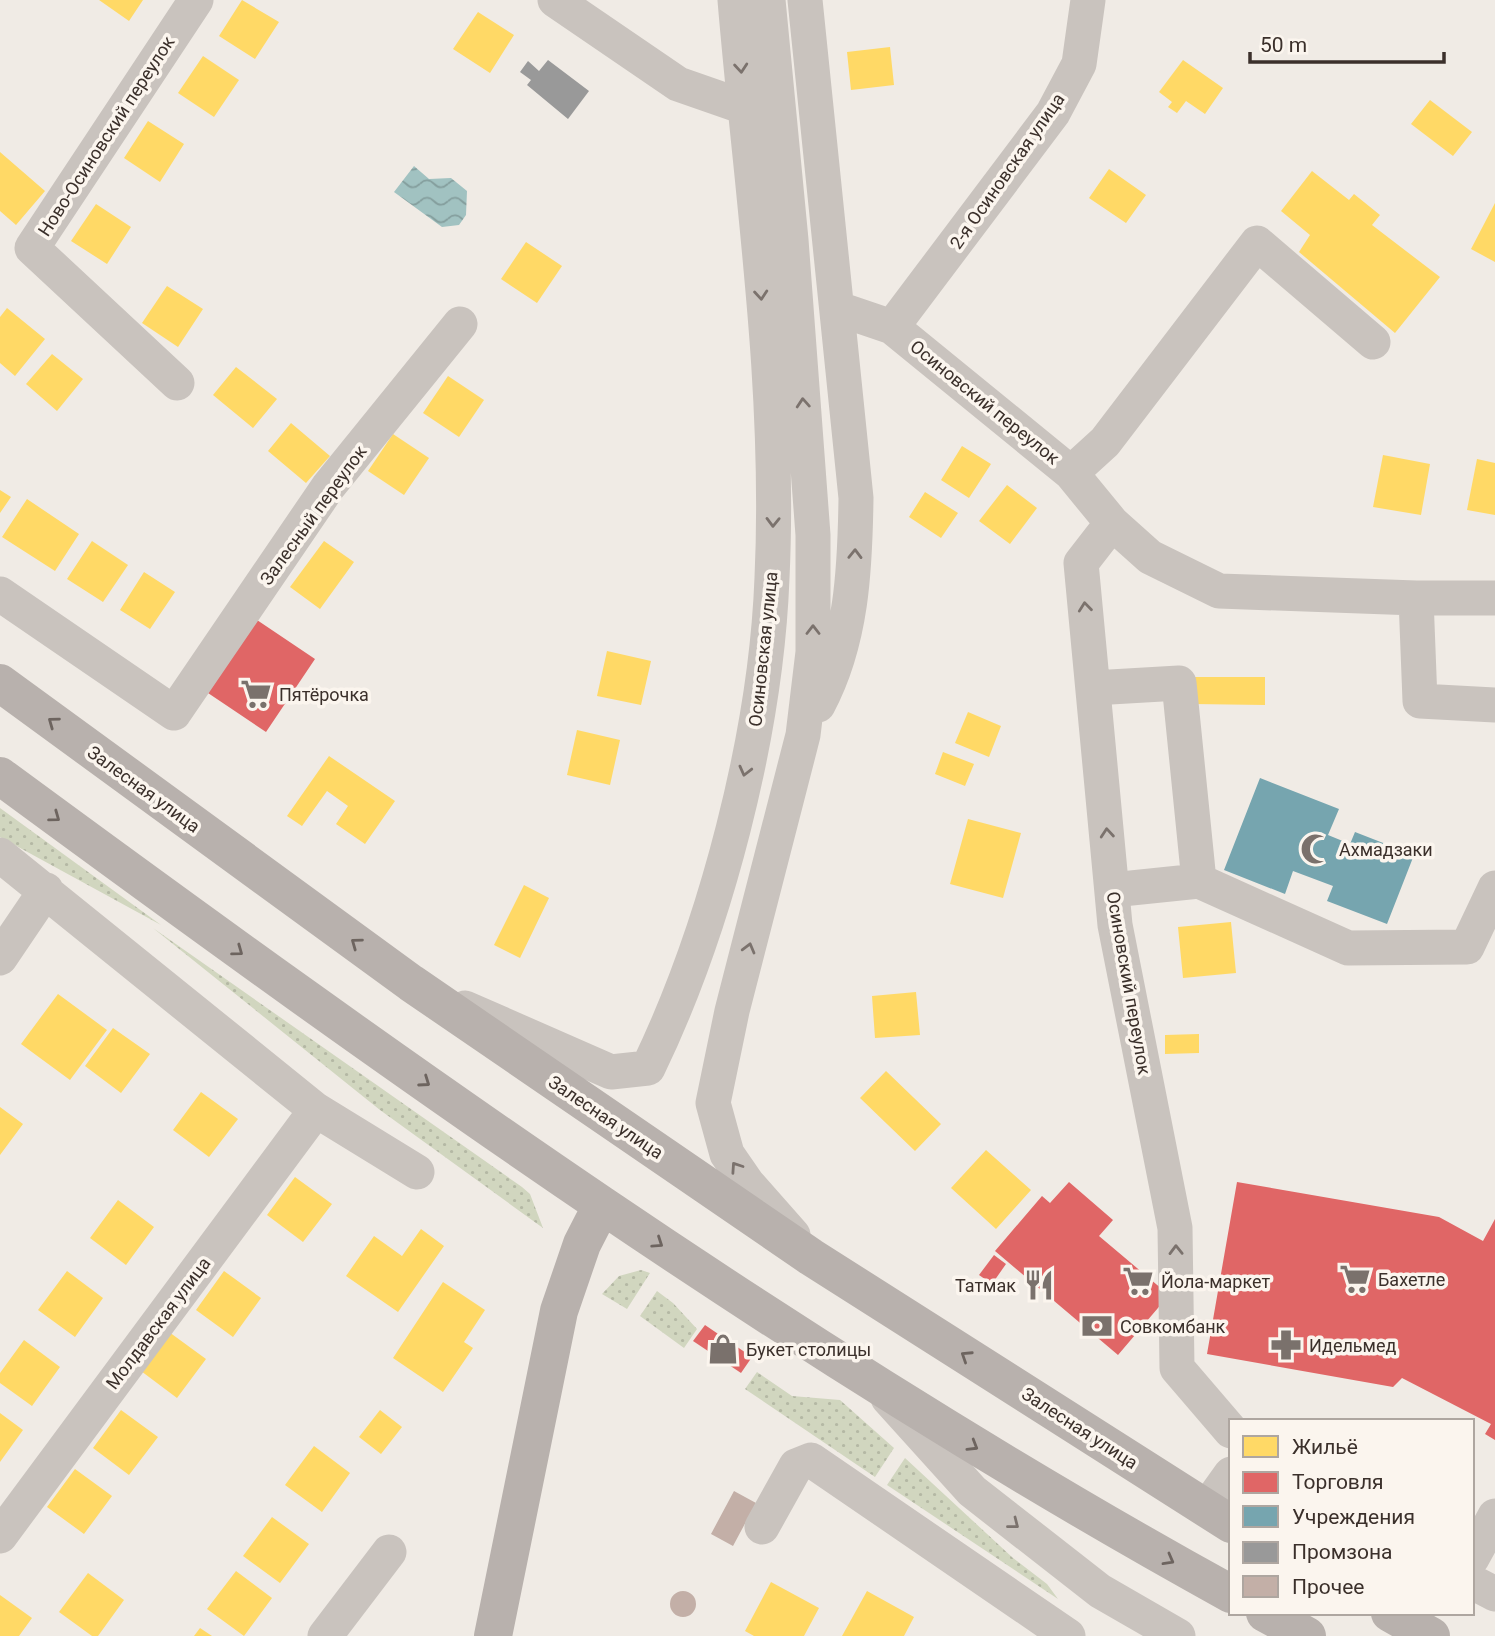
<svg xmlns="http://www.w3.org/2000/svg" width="1495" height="1636" font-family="Roboto,sans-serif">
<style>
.grass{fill:url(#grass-dots)}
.water{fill:url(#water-waves)}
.homes{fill:#ffd966}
.shops{fill:#e06666}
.public{fill:#76a5af}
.industry{fill:#999}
.building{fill:#c3afa7}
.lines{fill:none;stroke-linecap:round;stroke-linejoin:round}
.minor{stroke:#c9c3be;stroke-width:35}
.major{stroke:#b8b1ad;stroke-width:38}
.oneway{stroke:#7b726d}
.oneway2{stroke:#6d645f}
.labels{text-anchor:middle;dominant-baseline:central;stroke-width:7;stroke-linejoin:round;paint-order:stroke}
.street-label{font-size:18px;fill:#3b302b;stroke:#fbf5ee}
.poi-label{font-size:18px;fill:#3b302b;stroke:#fbf5ee;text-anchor:start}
</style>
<defs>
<pattern id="grass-dots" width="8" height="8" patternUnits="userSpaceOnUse" patternTransform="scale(1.75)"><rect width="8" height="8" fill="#d1d6bf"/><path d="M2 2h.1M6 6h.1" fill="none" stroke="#b4b8a4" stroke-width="1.8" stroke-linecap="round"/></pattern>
<pattern id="water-waves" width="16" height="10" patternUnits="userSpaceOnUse" patternTransform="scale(1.75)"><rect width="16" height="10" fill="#a1c2c1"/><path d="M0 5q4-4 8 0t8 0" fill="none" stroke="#849e9d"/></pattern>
</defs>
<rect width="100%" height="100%" fill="#f0ebe5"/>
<!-- grass -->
<path class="grass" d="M 0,808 L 161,925 L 0,837 Z
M 153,928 L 522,1187 L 530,1194 L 543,1228 L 380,1110 Z
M 641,1270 L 650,1273 L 627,1309 L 602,1294 L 619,1276 Z
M 657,1291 L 673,1303 L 697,1329 L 684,1348 L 640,1316 Z
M 757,1372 L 792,1396 L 840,1400 L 894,1448 L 875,1477 L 745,1389 Z
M 905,1458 L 1013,1558 L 1047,1584 L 1058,1599 L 887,1485 Z"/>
<!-- water -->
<path class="water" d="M 414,166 L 429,179 L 451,178 L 467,191 L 466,215 L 459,225 L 442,227 L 394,192 Z"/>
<!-- homes -->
<path class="homes" d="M 99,0 L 143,0 L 129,21 Z
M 242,0 L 279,22 L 255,59 L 219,36 Z
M 478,12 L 514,35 L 490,73 L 453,49 Z
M 890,47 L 894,85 L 851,90 L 847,52 Z
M 203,56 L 239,80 L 214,117 L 178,93 Z
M 1183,60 L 1223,88 L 1205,114 L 1186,101 L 1177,113 L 1168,107 L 1172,102 L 1159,92 Z
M 1430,100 L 1472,132 L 1453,156 L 1411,124 Z
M 148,121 L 184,144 L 160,182 L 124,158 Z
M 0,152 L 45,191 L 16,225 L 0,211 Z
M 1109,169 L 1146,195 L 1126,223 L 1089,198 Z
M 1312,171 L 1349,200 L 1354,194 L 1380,215 L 1372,225 L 1440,277 L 1395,333 L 1299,252 L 1310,235 L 1281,211 Z
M 1495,203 L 1495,262 L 1471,249 Z
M 96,204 L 131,227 L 107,264 L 71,241 Z
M 526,242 L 562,266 L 537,303 L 501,279 Z
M 167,286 L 203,309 L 178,347 L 142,323 Z
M 7,308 L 45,339 L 15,376 L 0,363 L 0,317 Z
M 52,354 L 83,379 L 57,411 L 26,384 Z
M 236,367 L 277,399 L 253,428 L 213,395 Z
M 448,376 L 484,400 L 459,437 L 423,413 Z
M 291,423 L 330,456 L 306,483 L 268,451 Z
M 393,434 L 429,458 L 404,495 L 368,471 Z
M 962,446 L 991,464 L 969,498 L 941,480 Z
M 1383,455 L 1430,464 L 1421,515 L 1373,507 Z
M 1477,459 L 1495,463 L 1495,515 L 1467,510 Z
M 1007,485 L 1037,508 L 1010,544 L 979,521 Z
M 0,490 L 11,497 L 0,513 Z
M 925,492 L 958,513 L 941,538 L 909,517 Z
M 27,499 L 79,534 L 55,571 L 2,537 Z
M 92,541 L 128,565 L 103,602 L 67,579 Z
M 324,541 L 354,562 L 320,609 L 290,587 Z
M 144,572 L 175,592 L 150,629 L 120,610 Z
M 607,651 L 651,661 L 641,705 L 597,696 Z
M 1194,677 L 1265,677 L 1265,705 L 1193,704 Z
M 968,712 L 1001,726 L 989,757 L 955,743 Z
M 577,730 L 620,740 L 610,785 L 567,775 Z
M 943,752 L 974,764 L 965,786 L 935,774 Z
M 329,756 L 395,801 L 365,844 L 336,824 L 348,806 L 327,791 L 302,826 L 287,816 Z
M 968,819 L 1021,833 L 1003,898 L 950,884 Z
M 524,885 L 549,898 L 520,958 L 494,945 Z
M 1231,922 L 1236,973 L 1183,978 L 1178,927 Z
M 916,992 L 920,1035 L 875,1038 L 872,996 Z
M 58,994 L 107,1030 L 70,1080 L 21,1044 Z
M 113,1028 L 150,1054 L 121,1093 L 85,1066 Z
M 1199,1034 L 1199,1053 L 1165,1054 L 1165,1035 Z
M 886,1071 L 941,1124 L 915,1151 L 860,1098 Z
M 201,1092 L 238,1119 L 209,1157 L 173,1130 Z
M 0,1107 L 23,1124 L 0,1155 Z
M 986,1150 L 1031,1190 L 996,1229 L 951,1188 Z
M 295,1177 L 332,1204 L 303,1242 L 267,1215 Z
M 118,1200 L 154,1227 L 126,1265 L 90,1238 Z
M 421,1229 L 444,1246 L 398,1312 L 346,1276 L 374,1236 L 402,1256 Z
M 67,1271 L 103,1298 L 75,1337 L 38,1310 Z
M 224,1271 L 261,1298 L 233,1337 L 196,1310 Z
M 443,1282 L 485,1310 L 464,1342 L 473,1348 L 443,1392 L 393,1358 Z
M 169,1332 L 206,1359 L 177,1398 L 141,1371 Z
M 24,1340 L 60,1367 L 32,1406 L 0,1383 L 0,1373 Z
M 121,1410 L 158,1437 L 129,1475 L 93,1448 Z
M 380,1410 L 402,1427 L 381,1454 L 359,1437 Z
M 0,1413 L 23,1430 L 0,1462 Z
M 314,1446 L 350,1473 L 322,1512 L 285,1485 Z
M 75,1469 L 112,1496 L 84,1534 L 47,1507 Z
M 272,1517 L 309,1544 L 280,1583 L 243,1556 Z
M 236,1571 L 272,1598 L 244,1636 L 207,1609 Z
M 88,1573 L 124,1600 L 98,1636 L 92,1636 L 59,1612 Z
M 771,1582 L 819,1608 L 804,1636 L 754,1636 L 745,1631 Z
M 867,1591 L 914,1617 L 904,1636 L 842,1636 Z
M 0,1595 L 32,1618 L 19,1636 L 0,1636 Z
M 200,1628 L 212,1636 L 194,1636 Z"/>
<!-- shops -->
<path class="shops" d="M 257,620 L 315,659 L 266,732 L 208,693 Z
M 1069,1182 L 1113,1220 L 1099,1236 L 1169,1295 L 1118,1355 L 995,1251 L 1042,1196 L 1050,1203 Z
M 1237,1182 L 1439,1217 L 1483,1241 L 1495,1219 L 1495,1440 L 1485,1434 L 1491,1424 L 1402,1378 L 1393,1387 L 1207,1354 Z
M 994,1255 L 1006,1264 L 992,1284 L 979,1275 Z
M 705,1325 L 752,1357 L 741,1373 L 693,1341 Z"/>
<!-- public -->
<path class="public" d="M 1260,778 L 1339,809 L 1328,835 L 1350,844 L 1355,832 L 1414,855 L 1387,924 L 1327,901 L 1333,886 L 1293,871 L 1285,894 L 1224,870 Z"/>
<!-- industry -->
<path class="industry" d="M 548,60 L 589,91 L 568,119 L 527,85 L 531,80 L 520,72 L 528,61 L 539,71 Z"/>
<!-- building -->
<path class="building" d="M 734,1491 L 756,1503 L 733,1546 L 711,1534 Z
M670 1604a13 13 0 1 1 26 0a13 13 0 1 1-26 0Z"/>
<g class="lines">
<!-- minor -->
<path class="minor" d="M 555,0 L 678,84 L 744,107
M 768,0 L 791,240 L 813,535 L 813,652 L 803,735 L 732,1011 L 713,1103 L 727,1154 L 747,1183 L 793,1235
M 805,0 L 856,498 C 855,569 852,641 818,705
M 839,309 L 892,327 L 1071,473 L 1112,523 L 1150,557 L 1219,591 L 1416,598 L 1495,598
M 892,327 L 1053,113 L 1079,64 L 1088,0
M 177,383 L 32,248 L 196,0
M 1071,473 L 1105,442 L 1257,243 L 1373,342
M 1112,523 L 1081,563 L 1115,925 L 1175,1228 L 1177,1368 L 1231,1431
M 0,594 L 174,713 L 328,487 L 460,324
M 1416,598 L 1420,701 L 1495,705
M 1093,688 L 1179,683 L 1199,881
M 0,855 L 316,1110 L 417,1172
M 1112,890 L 1199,881 L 1348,948 L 1467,947 L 1495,888
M 0,958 L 46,890
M 465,1008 L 611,1072 L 648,1068 C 716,927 766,734 772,578 C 781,385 751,191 735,0
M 888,1398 L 972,1491 L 1100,1591 L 1178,1636
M 1206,1509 L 1231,1474
M 762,1527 L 796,1466 L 811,1460 L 1068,1636
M 0,1536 L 316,1110
M 1472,1558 L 1495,1516
M 1472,1582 L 1495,1594
M 325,1636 L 389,1552"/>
<!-- major -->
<path class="major" d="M 0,683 L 411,983 L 811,1257 L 1231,1524
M 0,776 C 397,1068 799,1356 1231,1594
M 1265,1613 L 1307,1636
M 1390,1613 L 1431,1636
M 493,1636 L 559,1311 L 582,1244 L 602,1205"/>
</g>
<!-- one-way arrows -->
<defs><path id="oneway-chevron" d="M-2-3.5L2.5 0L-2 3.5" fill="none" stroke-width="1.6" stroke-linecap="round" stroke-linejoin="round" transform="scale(1.75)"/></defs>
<g class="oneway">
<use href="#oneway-chevron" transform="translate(741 68) rotate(85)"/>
<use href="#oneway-chevron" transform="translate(761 295) rotate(85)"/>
<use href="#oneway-chevron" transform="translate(803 403) rotate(-94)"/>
<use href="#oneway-chevron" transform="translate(773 522) rotate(91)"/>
<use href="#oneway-chevron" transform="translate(855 554) rotate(-89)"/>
<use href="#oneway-chevron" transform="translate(1085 607) rotate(-96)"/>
<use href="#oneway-chevron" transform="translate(813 630) rotate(-90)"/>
<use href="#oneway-chevron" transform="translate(745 771) rotate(104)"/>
<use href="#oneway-chevron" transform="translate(1107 833) rotate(-95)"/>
<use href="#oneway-chevron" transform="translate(749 948) rotate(-75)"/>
<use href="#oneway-chevron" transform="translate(736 1167) rotate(-124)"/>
<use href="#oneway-chevron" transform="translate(1176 1250) rotate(-91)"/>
<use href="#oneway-chevron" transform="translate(1014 1524) rotate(38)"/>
</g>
<g class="oneway2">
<use href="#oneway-chevron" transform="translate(53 722) rotate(-144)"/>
<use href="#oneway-chevron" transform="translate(55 817) rotate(36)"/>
<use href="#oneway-chevron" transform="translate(356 943) rotate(-144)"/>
<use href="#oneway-chevron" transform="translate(238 951) rotate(36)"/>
<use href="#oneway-chevron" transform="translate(425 1082) rotate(35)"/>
<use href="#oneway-chevron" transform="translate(658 1243) rotate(34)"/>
<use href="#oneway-chevron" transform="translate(966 1356) rotate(-147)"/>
<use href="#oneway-chevron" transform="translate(973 1446) rotate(31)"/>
<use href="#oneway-chevron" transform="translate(1169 1560) rotate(29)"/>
</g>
<!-- icons -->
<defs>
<g id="supermarket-bare" transform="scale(2.415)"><path d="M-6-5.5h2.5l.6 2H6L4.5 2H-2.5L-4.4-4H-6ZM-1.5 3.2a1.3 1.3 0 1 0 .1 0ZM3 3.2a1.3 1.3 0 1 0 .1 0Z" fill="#7a716c" stroke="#fbf5ee" stroke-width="2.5" paint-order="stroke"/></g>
<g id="mosque-bare" transform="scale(2.415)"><path d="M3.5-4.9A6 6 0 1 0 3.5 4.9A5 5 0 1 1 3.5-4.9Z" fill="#7a716c" stroke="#fbf5ee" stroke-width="2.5" paint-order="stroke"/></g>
<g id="restaurant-bare" transform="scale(2.415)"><path d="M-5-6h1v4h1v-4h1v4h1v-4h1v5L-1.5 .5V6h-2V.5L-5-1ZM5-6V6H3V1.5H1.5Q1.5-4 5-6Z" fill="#7a716c" stroke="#fbf5ee" stroke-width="2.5" paint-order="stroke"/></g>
<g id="bank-bare" transform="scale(2.415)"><path d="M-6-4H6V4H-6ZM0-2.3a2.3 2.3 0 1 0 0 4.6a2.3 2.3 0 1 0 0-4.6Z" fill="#7a716c" stroke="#fbf5ee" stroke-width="2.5" paint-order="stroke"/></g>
<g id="pharmacy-bare" transform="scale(2.415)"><path d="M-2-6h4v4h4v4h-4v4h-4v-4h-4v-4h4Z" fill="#7a716c" stroke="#fbf5ee" stroke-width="2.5" paint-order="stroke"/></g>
<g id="shop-bare" transform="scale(2.415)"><path d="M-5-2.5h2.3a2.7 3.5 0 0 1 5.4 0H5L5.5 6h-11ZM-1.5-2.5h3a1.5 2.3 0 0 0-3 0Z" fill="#7a716c" stroke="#fbf5ee" stroke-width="2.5" paint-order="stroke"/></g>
</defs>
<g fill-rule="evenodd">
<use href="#supermarket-bare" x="256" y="694"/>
<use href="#mosque-bare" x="1316" y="849"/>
<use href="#supermarket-bare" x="1355" y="1279"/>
<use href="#supermarket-bare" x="1138" y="1281"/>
<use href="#restaurant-bare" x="1039" y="1285"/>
<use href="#bank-bare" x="1097" y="1326"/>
<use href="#pharmacy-bare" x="1286" y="1345"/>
<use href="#shop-bare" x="723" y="1349"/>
</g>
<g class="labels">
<!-- street labels -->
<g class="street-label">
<text transform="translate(106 136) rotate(-57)">Ново-Осиновский переулок</text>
<text transform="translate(1007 171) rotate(-55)">2-я Осиновская улица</text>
<text transform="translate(985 402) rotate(39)">Осиновский переулок</text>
<text transform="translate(313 515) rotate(-54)">Залесный переулок</text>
<text transform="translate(763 649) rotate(-84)">Осиновская улица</text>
<text transform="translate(144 789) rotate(36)">Залесная улица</text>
<text transform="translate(1129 983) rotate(80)">Осиновский переулок</text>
<text transform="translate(606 1117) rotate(34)">Залесная улица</text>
<text transform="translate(158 1323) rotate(-53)">Молдавская улица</text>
<text transform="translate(1080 1428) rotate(33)">Залесная улица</text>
</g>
<!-- poi labels -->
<g class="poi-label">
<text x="279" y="694">Пятёрочка</text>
<text x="1339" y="849">Ахмадзаки</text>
<text x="1378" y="1279">Бахетле</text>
<text x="1161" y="1281">Йола-маркет</text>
<text x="1016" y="1285" text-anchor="end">Татмак</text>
<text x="1120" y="1326">Совкомбанк</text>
<text x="1309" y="1345">Идельмед</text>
<text x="746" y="1349">Букет столицы</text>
</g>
</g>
<!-- legend -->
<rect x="1229" y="1419" width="245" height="196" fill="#fbf5ee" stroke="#aea6a0" stroke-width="2"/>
<rect x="1243" y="1436" width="35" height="21" fill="#ffd966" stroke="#aea6a0" stroke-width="2"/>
<text x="1292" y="1454" font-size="21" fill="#3b302b">Жильё</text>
<rect x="1243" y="1472" width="35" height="21" fill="#e06666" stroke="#aea6a0" stroke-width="2"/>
<text x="1292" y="1489" font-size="21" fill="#3b302b">Торговля</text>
<rect x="1243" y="1506" width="35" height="21" fill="#76a5af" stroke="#aea6a0" stroke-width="2"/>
<text x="1292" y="1524" font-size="21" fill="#3b302b">Учреждения</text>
<rect x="1243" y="1542" width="35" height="21" fill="#999999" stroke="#aea6a0" stroke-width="2"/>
<text x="1292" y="1559" font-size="21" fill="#3b302b">Промзона</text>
<rect x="1243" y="1576" width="35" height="21" fill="#c3afa7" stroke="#aea6a0" stroke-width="2"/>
<text x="1292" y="1594" font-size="21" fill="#3b302b">Прочее</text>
<!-- scale -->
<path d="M1250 52v10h194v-10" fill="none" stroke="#3b302b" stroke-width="3.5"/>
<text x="1260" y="52" font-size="21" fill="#3b302b" stroke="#fbf5ee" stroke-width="5" paint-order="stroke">50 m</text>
</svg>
